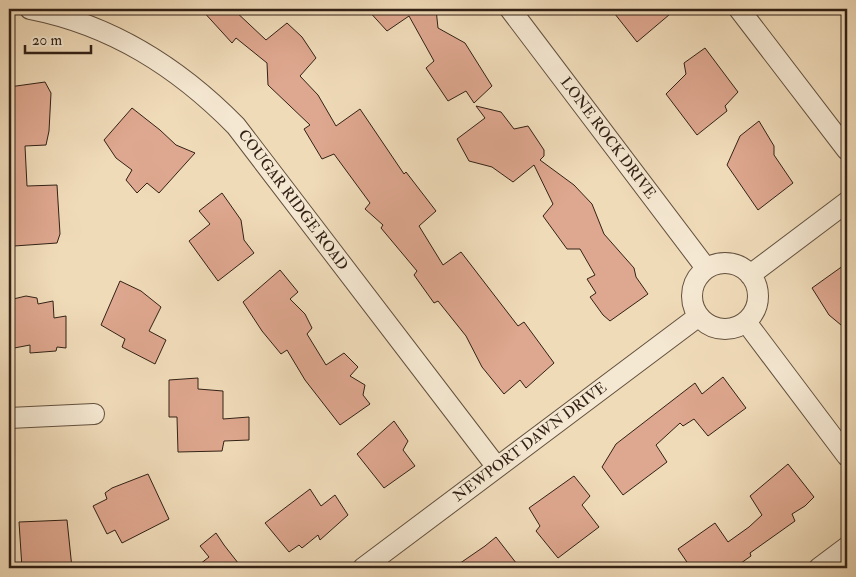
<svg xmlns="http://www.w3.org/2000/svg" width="856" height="577" font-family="'IM FELL Double Pica',serif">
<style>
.building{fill:#dea78f;stroke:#322115}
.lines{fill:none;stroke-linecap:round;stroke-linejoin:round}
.street-casing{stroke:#62503e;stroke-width:22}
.street{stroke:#f5e8d2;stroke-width:20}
.labels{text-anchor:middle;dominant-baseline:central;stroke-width:4;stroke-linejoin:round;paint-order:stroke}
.street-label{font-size:15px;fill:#322115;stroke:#f5e8d2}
</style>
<rect width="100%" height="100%" fill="#f0dbb9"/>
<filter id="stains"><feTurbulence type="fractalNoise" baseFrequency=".004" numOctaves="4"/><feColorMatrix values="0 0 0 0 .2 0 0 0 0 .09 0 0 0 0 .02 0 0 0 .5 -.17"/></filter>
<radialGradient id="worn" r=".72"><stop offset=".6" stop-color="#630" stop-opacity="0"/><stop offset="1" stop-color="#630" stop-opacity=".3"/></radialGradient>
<!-- building -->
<path class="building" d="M 201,9 L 233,9 L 266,40 L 287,23 L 302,37 L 316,58 L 300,76 L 318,95 L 336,126 L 360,109 L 404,174 L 406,172 L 436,211 L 419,226 L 443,265 L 461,252 L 518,326 L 524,322 L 554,363 L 526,388 L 520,380 L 504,394 L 482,367 L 466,336 L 438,301 L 434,303 L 414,275 L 417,271 L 381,228 L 383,225 L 365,209 L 370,203 L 334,154 L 322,159 L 304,129 L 310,125 L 268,85 L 267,63 L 236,38 L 232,43 Z
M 367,9 L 436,9 L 438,28 L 465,43 L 492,86 L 474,103 L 466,91 L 448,101 L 426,68 L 434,61 L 409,16 L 387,31 Z
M 611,9 L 676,9 L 637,42 Z
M 705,48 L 738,92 L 725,106 L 727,111 L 697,135 L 666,94 L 686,74 L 684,63 Z
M 45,82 L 51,93 L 49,131 L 46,145 L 25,146 L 27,186 L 57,185 L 60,234 L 57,243 L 14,246 L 11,211 L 9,211 L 9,87 Z
M 476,106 L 501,112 L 514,129 L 528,126 L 544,150 L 544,156 L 540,160 L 574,185 L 592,204 L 604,234 L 634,268 L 636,277 L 648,294 L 610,321 L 603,315 L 590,297 L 596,293 L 587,279 L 595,275 L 580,249 L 567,249 L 543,216 L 553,204 L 534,165 L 513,182 L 492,167 L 469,161 L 457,139 L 485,118 Z
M 132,108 L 160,130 L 176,145 L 195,153 L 159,193 L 147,183 L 137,193 L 126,180 L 132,170 L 116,158 L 104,140 Z
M 759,121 L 774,146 L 774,155 L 793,183 L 758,210 L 727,165 L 740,136 Z
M 222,193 L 241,220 L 244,240 L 254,253 L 218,281 L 189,241 L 210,224 L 199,211 Z
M 847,263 L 847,330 L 829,315 L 812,288 Z
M 280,270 L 298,292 L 290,299 L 305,314 L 312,328 L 307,334 L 326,365 L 344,353 L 358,367 L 350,376 L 365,385 L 363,395 L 370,404 L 340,425 L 305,380 L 287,350 L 281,354 L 262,331 L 243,302 Z
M 120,281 L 141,291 L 161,307 L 149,331 L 166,340 L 155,364 L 122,347 L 125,339 L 101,325 Z
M 26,296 L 37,298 L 38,304 L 53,301 L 54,318 L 66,316 L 66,348 L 57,347 L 56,351 L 30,353 L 30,345 L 9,349 L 9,300 Z
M 723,377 L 746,408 L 708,436 L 694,419 L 683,426 L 680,423 L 656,445 L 667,462 L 623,495 L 602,467 L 616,444 L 695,383 L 702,394 Z
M 198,378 L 198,389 L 223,391 L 223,419 L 249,417 L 249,440 L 224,441 L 222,451 L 178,452 L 177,417 L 169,417 L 169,380 Z
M 394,421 L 408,441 L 403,450 L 415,466 L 384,488 L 357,454 Z
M 788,464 L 814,497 L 805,506 L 792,514 L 795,521 L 750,553 L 751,556 L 734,568 L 691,568 L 678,549 L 715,523 L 728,542 L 749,527 L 762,515 L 750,496 Z
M 148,474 L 169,519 L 122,543 L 115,530 L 107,534 L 93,506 L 107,499 L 105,493 L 112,488 Z
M 574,476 L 590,496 L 582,505 L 599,527 L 558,558 L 536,531 L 540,526 L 529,508 Z
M 310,489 L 321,506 L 335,495 L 348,515 L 320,540 L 318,535 L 302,548 L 299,545 L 289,552 L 265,523 Z
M 67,520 L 72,568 L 22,568 L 19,522 Z
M 216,533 L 224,545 L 242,568 L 195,568 L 209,557 L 200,546 Z
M 496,537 L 520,568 L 453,568 L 485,546 Z"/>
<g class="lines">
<!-- street casing -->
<g class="street-casing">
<path id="street" d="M 30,9 C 112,25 178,67 236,126 L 496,466
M 510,9 L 706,268
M 739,9 L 847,150
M692 296a33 33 0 1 1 66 0a33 33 0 1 1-66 0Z
M 750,275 L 847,202
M 746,322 L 847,456
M 9,418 L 94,414
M 363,568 L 699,316
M 819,568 L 847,547"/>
</g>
<!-- street -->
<use href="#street" class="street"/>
</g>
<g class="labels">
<!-- street labels -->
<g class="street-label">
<text transform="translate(608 138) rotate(53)">LONE ROCK DRIVE</text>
<text transform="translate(293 200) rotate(53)">COUGAR RIDGE ROAD</text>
<text transform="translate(530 442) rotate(-37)">NEWPORT DAWN DRIVE</text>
</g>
</g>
<!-- margin -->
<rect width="856" height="577" fill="none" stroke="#f0dbb9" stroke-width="30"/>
<rect x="10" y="10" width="836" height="557" fill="none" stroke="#322115" stroke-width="2.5"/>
<rect x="15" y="15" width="826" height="547" fill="none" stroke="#322115"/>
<!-- scale -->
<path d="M25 45v8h66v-8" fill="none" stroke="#322115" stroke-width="2.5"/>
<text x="32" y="45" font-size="15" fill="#322115" stroke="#f5e8d2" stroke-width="4" paint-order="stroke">20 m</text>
<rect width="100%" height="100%" filter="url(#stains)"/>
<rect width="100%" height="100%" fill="url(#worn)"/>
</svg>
